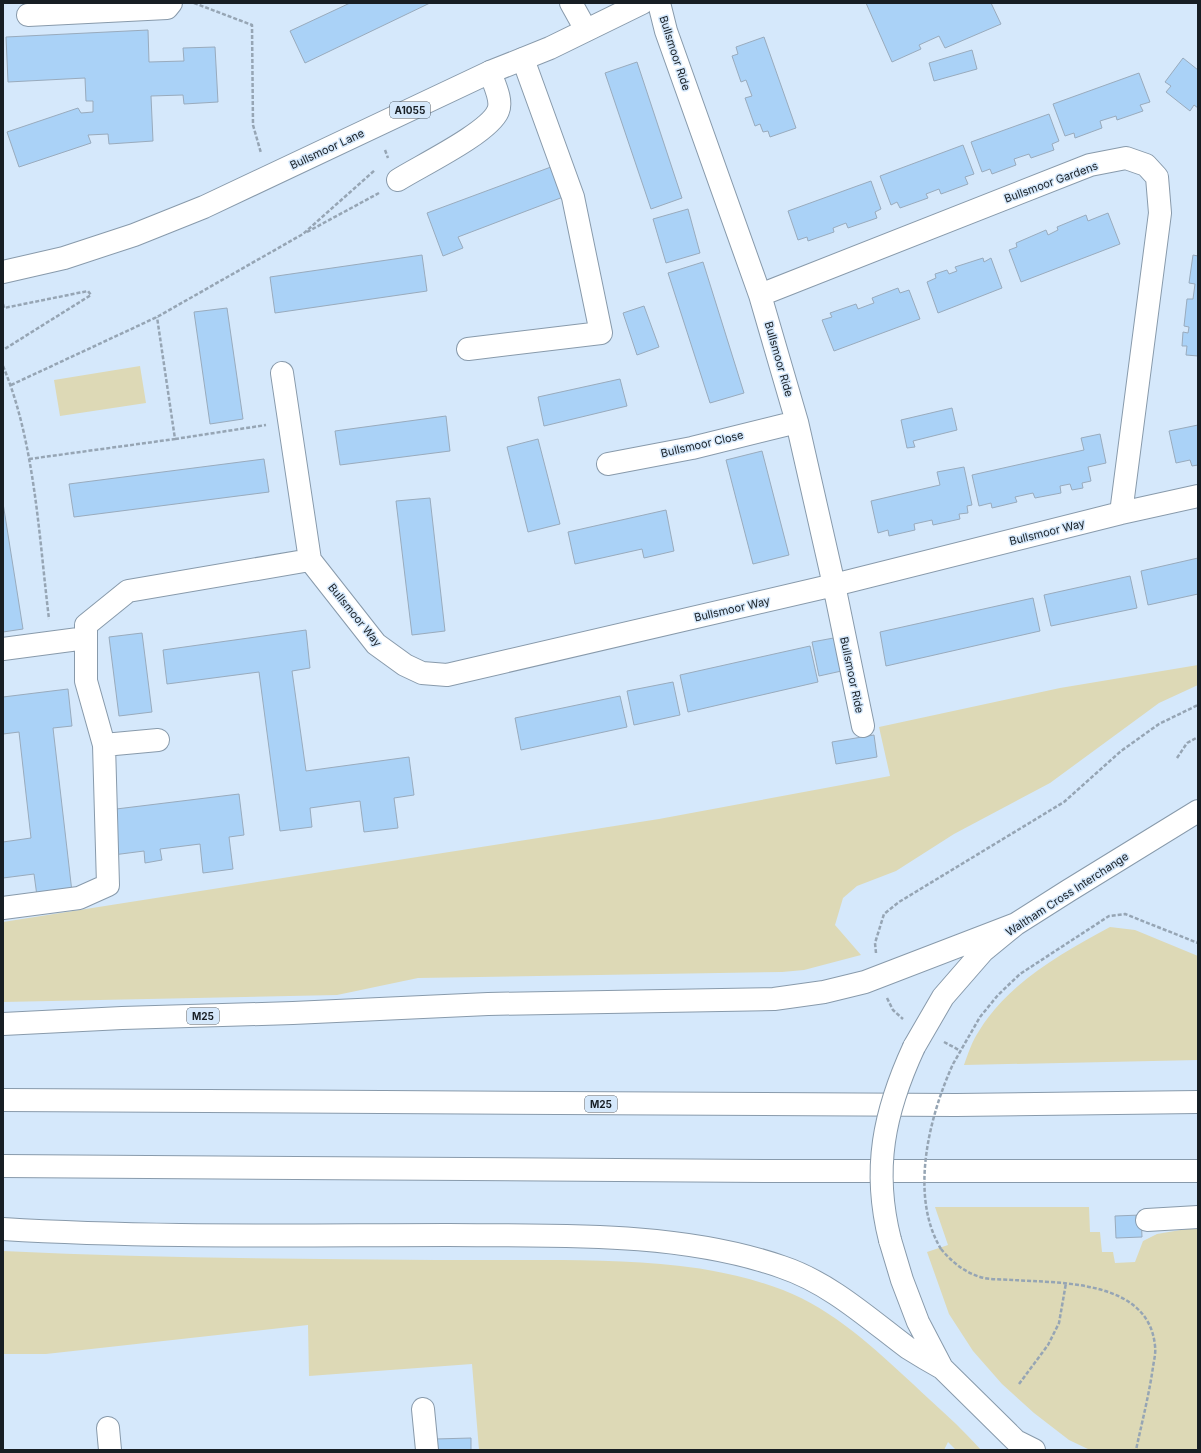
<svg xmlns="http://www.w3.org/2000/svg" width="1201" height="1453" font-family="Inter,sans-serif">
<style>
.green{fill:#ddd9b6}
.building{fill:#aad2f7;stroke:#99abbd}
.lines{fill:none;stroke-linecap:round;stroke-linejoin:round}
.minor-casing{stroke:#889aab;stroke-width:24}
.major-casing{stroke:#889aab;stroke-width:24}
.highway-casing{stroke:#889aab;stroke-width:24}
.path{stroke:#96a5b4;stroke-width:2.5;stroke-dasharray:4 2;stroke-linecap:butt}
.minor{stroke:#fff;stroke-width:22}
.major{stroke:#fff;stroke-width:22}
.highway{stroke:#fff;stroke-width:22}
.highway-bridge-casing{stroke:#889aab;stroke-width:24;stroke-linecap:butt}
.path-bridge{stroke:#96a5b4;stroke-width:2.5;stroke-dasharray:4 2;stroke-linecap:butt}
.highway-bridge{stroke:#fff;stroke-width:22}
.labels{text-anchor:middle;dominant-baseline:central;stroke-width:3;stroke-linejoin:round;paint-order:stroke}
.shield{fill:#d5e8fb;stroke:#505b64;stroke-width:1}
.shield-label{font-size:10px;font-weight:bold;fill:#171e24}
.street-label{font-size:11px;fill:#171e24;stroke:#d5e8fb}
</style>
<rect width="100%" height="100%" fill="#d5e8fb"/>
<!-- green -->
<path class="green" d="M 140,366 L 146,403 L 60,416 L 54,380 Z
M 1198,665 L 1198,685 L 1159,703 L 1050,783 L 954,834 L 896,871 L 857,886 L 843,898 L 835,925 L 861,955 L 804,970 L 782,972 L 418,978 L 337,995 L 3,1002 L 3,922 L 659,819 L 890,776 L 879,727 L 1060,688 Z
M 1110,927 L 1135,930 L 1198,956 L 1198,1060 L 964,1065 C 968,1054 972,1041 979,1031 C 1008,983 1062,953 1110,927 Z
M 935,1207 L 1089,1207 L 1090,1232 L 1100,1232 L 1102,1252 L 1113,1252 L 1115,1263 L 1135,1262 L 1143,1241 L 1157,1234 L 1198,1227 L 1198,1450 L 1090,1450 L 1069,1440 L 1034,1413 L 1002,1384 L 973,1351 L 949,1314 L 927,1252 L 948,1245 Z
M 3,1251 C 147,1258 292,1259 436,1260 C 478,1260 520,1260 562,1260 C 637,1261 712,1263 783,1290 C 834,1310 874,1348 913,1384 C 936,1406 960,1426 981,1450 L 956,1450 L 948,1442 L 944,1450 L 479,1450 L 472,1364 L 309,1376 L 308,1325 L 46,1354 L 3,1354 Z"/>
<!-- building -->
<path class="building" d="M 350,3 L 430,3 L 305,63 L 290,31 Z
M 866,3 L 991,3 L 1001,24 L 945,48 L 939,36 L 919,45 L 921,49 L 892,62 Z
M 148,30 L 149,62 L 184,61 L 183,48 L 215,47 L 218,102 L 184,104 L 183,95 L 151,96 L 153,141 L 109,144 L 108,134 L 88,135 L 91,143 L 19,167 L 7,132 L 78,108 L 81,113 L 93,112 L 93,101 L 86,101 L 85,78 L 8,82 L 6,37 Z
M 764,37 L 796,128 L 770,137 L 768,131 L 763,132 L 760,124 L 755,126 L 745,98 L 752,96 L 746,80 L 741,82 L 732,56 L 738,54 L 736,47 Z
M 972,50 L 977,69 L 934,81 L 929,63 Z
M 1183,58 L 1198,70 L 1198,108 L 1194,105 L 1190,111 L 1166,92 L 1171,86 L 1165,82 Z
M 637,62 L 682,198 L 651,209 L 605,73 Z
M 1139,73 L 1150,102 L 1140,105 L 1143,111 L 1117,120 L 1116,116 L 1100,121 L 1102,128 L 1075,138 L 1074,133 L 1065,136 L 1053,104 Z
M 1049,114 L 1059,141 L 1052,144 L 1054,150 L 1031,158 L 1029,154 L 1014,159 L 1016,165 L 992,174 L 990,169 L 982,172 L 971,142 Z
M 963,145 L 974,174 L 965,177 L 968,184 L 941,194 L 939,189 L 926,194 L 928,198 L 900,208 L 897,202 L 891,205 L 880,176 Z
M 559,164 L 571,194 L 458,237 L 463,248 L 443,256 L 427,213 Z
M 871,181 L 881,209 L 875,212 L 877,218 L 848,228 L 846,223 L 833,228 L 834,232 L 808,241 L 807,237 L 798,240 L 788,211 Z
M 688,209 L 700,253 L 666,263 L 653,219 Z
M 1108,213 L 1120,244 L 1021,282 L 1009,250 L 1017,247 L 1016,243 L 1046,230 L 1048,235 L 1058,230 L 1057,227 L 1086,215 L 1088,221 Z
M 422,255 L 427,291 L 275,313 L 270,277 Z
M 1193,255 L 1198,256 L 1198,356 L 1186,355 L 1187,346 L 1182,346 L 1183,332 L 1188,333 L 1189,327 L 1184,326 L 1187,299 L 1193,299 L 1195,284 L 1189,283 Z
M 983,258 L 984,262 L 991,258 L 1002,288 L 938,313 L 927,282 L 936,278 L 935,274 L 947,270 L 949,274 L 957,271 L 955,267 Z
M 703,262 L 744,393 L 710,403 L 668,273 Z
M 898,288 L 900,293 L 909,290 L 920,319 L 834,351 L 822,320 L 832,317 L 830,313 L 856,304 L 858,309 L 874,303 L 872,298 Z
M 644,306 L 659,347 L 637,355 L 623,313 Z
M 227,308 L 243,419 L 210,424 L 194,312 Z
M 620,379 L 627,406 L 544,426 L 538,397 Z
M 952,408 L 957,430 L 913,441 L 915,447 L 907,448 L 901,420 Z
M 446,416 L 450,451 L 340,465 L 335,431 Z
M 1198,425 L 1198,465 L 1192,466 L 1190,460 L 1176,463 L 1169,431 Z
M 1100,434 L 1106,463 L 1088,467 L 1091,481 L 1082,483 L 1083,488 L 1072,490 L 1070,484 L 1060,486 L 1061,493 L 1035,498 L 1033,493 L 1015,497 L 1017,502 L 992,508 L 991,503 L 979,506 L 972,475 L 1084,450 L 1081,438 Z
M 538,439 L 560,524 L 528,532 L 507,447 Z
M 762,451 L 789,555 L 753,564 L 726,460 Z
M 264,459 L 269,492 L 74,517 L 69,484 Z
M 964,467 L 972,505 L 967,506 L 968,513 L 959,514 L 960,519 L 933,525 L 932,520 L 914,524 L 915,530 L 889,536 L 888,530 L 878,533 L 871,501 L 940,485 L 937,472 Z
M 430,498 L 445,631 L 412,635 L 396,501 Z
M 3,503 L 23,629 L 3,632 Z
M 666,510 L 674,551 L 644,558 L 642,549 L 575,564 L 568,532 Z
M 1198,558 L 1198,594 L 1148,605 L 1141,571 Z
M 1130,576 L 1137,608 L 1051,626 L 1044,595 Z
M 1033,598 L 1040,631 L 886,666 L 880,632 Z
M 306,630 L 310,668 L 292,671 L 306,771 L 409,757 L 414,795 L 394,798 L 398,828 L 364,832 L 360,801 L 310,808 L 312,827 L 280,831 L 259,672 L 167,684 L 163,650 Z
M 142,633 L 152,712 L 119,716 L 109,637 Z
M 839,637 L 846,670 L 819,676 L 812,642 Z
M 810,646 L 818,682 L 688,712 L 680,675 Z
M 673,682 L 680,715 L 634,725 L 627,691 Z
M 68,689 L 72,726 L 53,728 L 72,892 L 37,896 L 34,874 L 3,878 L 3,842 L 31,838 L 19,732 L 3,734 L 3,697 Z
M 620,696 L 627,727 L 521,750 L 515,718 Z
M 874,735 L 877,757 L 836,764 L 832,742 Z
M 239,794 L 244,835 L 229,837 L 233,869 L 203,873 L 200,844 L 160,849 L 162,860 L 145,863 L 144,851 L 113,855 L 108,810 Z
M 1141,1215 L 1142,1237 L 1116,1238 L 1115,1216 Z
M 471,1438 L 471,1450 L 435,1450 L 435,1439 Z"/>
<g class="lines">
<!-- minor casing -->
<g class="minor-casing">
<path id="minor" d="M 571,3 L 586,30
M 659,3 L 666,31 L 760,295 L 797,422 L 834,585 L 863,726
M 28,15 L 167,8 L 171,3
M 398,180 C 420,166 489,133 498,111 C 503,100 493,82 490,72
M 760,295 L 1090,165 L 1126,158 L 1146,165 L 1157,177 L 1160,213 L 1121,513
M 468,349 L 601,333 L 573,197 L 523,59
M 282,373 L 310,560 L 376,644 L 405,665 L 422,673 L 447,675 L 834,585 L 1121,513 L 1198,496
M 608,464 L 692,448 L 797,422
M 3,649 L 86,638
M 158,740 L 104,745 L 86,681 L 86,625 L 128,591 L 310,560
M 3,908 L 79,898 L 108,885 L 104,745
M 1147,1220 L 1198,1217
M 423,1409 L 427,1450
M 108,1428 L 110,1450"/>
</g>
<!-- major casing -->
<g class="major-casing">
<path id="major" d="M 3,272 L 64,258 L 134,235 L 204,207 L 490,72 L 550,48 L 642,3"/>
</g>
<!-- highway casing -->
<g class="highway-casing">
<path id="highway" d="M 3,1024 L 122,1018 L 293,1013 L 488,1004 L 774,999 L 824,992 L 865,982 L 1016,924
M 914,1047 L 943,997 L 983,951 L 1016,924 L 1068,891 L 1198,811
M 3,1100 L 956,1105 L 1198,1102
M 3,1166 L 775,1171 L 1198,1171
M 3,1229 C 151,1238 300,1235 448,1235 C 556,1236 679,1231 782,1267 C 830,1283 868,1318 908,1348 C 919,1355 931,1362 942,1368
M 890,1240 L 902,1280 L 918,1322 L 942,1368 L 1016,1441 L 1034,1450"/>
</g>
<!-- path -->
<path class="path" d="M 194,3 L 252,25 L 253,125 L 261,153
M 385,150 L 388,158
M 307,232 L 379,193
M 3,304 L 4,308 L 88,291 L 91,295 L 3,350
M 3,366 C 35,442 39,538 49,619
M 11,385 L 157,317 L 303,234 L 375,170
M 175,439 L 266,425
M 29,459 L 175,439 L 157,317
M 1177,758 L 1187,743 L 1198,737
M 876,953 L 875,943 L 884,914 L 899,902 L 1064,802 L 1121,751 L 1159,724 L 1198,705
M 887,998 L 893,1010 L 903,1019
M 944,1042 L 959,1050
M 953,1064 L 980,1017 L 998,995 L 1020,974 L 1109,916 L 1125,914 L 1198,943
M 941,1249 C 951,1261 964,1272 980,1277 C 990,1280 1002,1279 1013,1280 C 1061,1283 1149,1280 1155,1346 C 1156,1353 1154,1360 1153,1367 C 1149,1395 1142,1422 1136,1450
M 1019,1384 L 1048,1345 L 1059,1323 L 1066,1283
M 951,1450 L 951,1449"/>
<!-- minor -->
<use href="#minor" class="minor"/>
<!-- major -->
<use href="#major" class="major"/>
<!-- highway -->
<use href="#highway" class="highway"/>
<!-- highway-bridge casing -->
<g class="highway-bridge-casing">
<path id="highway-bridge" d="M 890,1240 C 872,1169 884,1112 914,1047"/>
</g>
<!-- path-bridge -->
<path class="path-bridge" d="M 941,1249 C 909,1196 929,1117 953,1064"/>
<!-- highway-bridge -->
<use href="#highway-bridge" class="highway-bridge"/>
</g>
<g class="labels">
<!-- shield labels -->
<g class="shield">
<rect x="390" y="102" width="40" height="16" rx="3"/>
<rect x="187" y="1008" width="32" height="16" rx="3"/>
<rect x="585" y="1096" width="32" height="16" rx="3"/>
</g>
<g class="shield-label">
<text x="410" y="110">A1055</text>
<text x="203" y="1016">M25</text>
<text x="601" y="1104">M25</text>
</g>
<!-- street labels -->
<g class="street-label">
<text transform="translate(675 53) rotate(72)">Bullsmoor Ride</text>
<text transform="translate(327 149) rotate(-25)">Bullsmoor Lane</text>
<text transform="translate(1051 182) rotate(-20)">Bullsmoor Gardens</text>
<text transform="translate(779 359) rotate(74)">Bullsmoor Ride</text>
<text transform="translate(702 444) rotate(-13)">Bullsmoor Close</text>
<text transform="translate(1047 532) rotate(-14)">Bullsmoor Way</text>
<text transform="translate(732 609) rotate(-13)">Bullsmoor Way</text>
<text transform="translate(355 615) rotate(51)">Bullsmoor Way</text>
<text transform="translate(852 675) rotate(78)">Bullsmoor Ride</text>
<text transform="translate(1067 894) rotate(-33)">Waltham Cross Interchange</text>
</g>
</g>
<!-- border -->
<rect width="1201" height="1453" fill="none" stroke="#171e24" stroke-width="8"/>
</svg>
